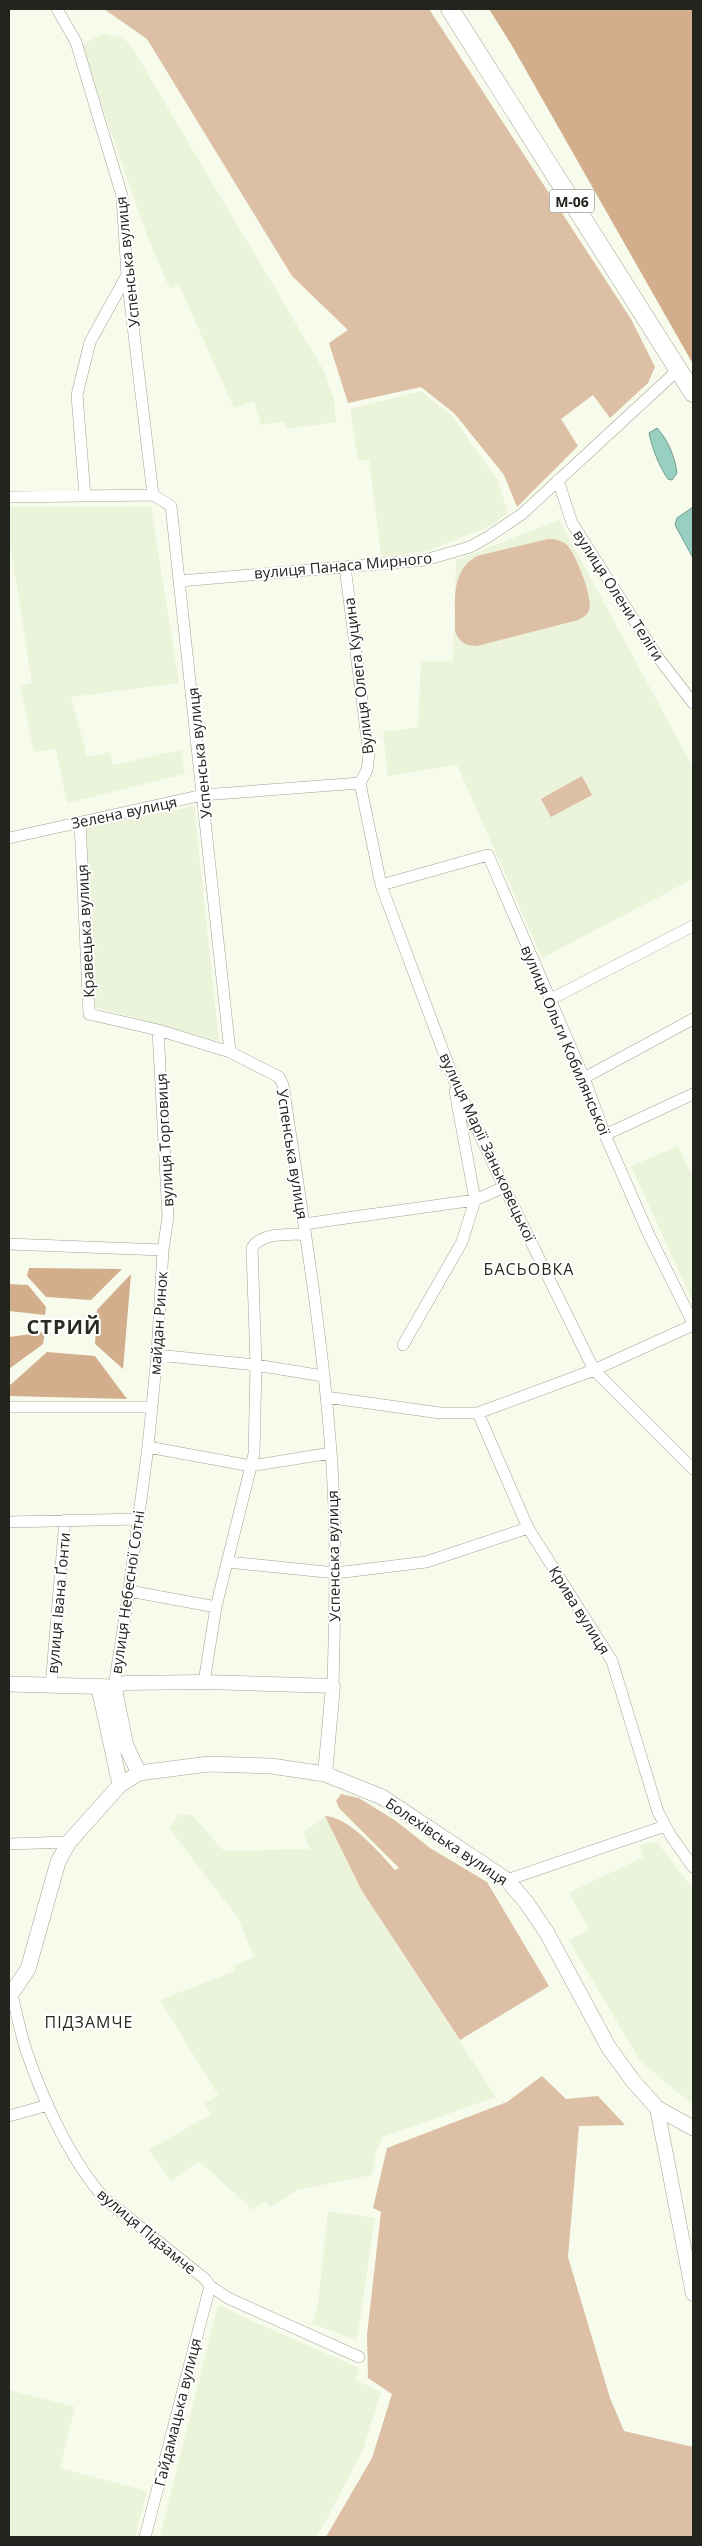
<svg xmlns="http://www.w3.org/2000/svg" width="702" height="2546" font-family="'Open Sans',sans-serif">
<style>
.built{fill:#ecf3db}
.green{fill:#dcbfa4}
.forest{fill:#d3ae8d}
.water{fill:#97d0c1;stroke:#749c90}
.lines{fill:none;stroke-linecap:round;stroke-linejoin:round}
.minor-casing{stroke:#a0a495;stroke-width:12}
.tertiary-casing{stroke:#a0a495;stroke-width:15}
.secondary-casing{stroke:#a0a495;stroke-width:16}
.trunk-casing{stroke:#a0a495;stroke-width:19}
.minor{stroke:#fff;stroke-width:11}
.tertiary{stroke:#fff;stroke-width:14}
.secondary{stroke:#fff;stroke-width:15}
.trunk{stroke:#fff;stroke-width:18}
.labels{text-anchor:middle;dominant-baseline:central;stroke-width:4;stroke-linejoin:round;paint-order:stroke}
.shield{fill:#fff;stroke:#646662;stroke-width:1}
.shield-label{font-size:14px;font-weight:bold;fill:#22241e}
.street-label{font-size:15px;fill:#22241e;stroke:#fff}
.neighbourhood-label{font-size:16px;letter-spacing:1px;fill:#282b1f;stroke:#fff}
.district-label{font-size:20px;font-weight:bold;letter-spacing:1px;fill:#282b1f;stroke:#fff}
</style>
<rect width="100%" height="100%" fill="#f6fbeb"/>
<!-- built -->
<path class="built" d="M 104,33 L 122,38 L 130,44 L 324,371 L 334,400 L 336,422 L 286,429 L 284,421 L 261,425 L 254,401 L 234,408 L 179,285 L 170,289 L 148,238 L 81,46 Z
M 421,391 L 452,416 L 497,479 L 508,513 L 492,525 L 427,551 L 385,557 L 381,554 L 369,460 L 358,461 L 350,409 Z
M 151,506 L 179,683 L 71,697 L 87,757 L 110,752 L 113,765 L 181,750 L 185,774 L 67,803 L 56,749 L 34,752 L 20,686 L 32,683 L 9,537 L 9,507 Z
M 559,520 L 693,767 L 693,879 L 542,958 L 457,765 L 388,776 L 383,732 L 418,727 L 421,661 L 453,661 L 456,560 Z
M 194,806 L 219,1041 L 95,1007 L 84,827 Z
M 678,1146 L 690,1172 L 693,1173 L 693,1302 L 631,1166 Z
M 179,1815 L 192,1815 L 224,1851 L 310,1849 L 303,1833 L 325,1816 L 362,1891 L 496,2097 L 382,2137 L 376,2153 L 372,2175 L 297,2190 L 271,2207 L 265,2201 L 253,2210 L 199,2161 L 171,2181 L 149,2150 L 211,2114 L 204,2104 L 218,2095 L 160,2000 L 235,1971 L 233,1966 L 254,1957 L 238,1918 L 169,1828 Z
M 657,1842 L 693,1889 L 693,2105 L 641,2062 L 569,1941 L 589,1929 L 569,1893 L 643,1857 L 640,1845 Z
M 328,2211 L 375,2218 L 357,2340 L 312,2324 L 318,2304 Z
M 221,2305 L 234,2313 L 359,2368 L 356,2380 L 381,2392 L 363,2450 L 317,2537 L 160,2537 L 217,2308 Z
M 9,2390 L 75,2407 L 60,2468 L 147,2491 L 135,2537 L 9,2537 Z"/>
<!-- green -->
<path class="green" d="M 104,9 L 429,9 L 631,319 L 655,367 L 648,383 L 610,418 L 593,395 L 561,419 L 578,446 L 517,507 L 504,475 L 455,414 L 421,387 L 348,403 L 329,343 L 348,330 L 292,276 L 147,39 Z
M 548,539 C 556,539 561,540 567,545 C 575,553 594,599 589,610 C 587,616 583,617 578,620 L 477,646 C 466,646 459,642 455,631 C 456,603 449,572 477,556 Z
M 582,776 L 592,795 L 551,817 L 541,799 Z
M 341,1794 L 359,1798 L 396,1821 L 430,1848 L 487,1882 L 549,1986 L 460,2040 L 362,1891 L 325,1816 C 349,1817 379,1852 395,1870 L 399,1868 L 339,1808 L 336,1801 Z
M 542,2076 L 566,2099 L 598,2096 L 625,2125 L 579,2126 L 568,2257 L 610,2398 L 624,2431 L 693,2447 L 693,2537 L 326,2537 L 372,2458 L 392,2394 L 368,2378 L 367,2335 L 381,2212 L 373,2208 L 387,2148 L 507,2102 Z"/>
<!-- forest -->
<path class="forest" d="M 489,9 L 693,9 L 693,364 L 511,44 Z
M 29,1268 L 122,1269 L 91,1300 L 46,1297 L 27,1276 Z
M 131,1274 L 123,1369 L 95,1344 L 97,1310 Z
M 9,1284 L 28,1285 L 46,1307 L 45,1315 L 9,1311 Z
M 45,1332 L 43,1344 L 9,1369 L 9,1337 Z
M 47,1352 L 95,1356 L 127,1399 L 9,1396 L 9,1386 Z"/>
<!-- water -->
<path class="water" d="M 657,428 C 668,440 675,457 677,473 L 672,480 L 668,479 C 659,466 652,448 649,433 Z
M 693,507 L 693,558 L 675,525 L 677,518 Z"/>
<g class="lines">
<!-- minor casing -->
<g class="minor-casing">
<path id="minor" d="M 57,9 L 76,42 L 122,196 L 127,275 L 153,495
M 558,480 L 572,523 L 657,656 L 693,703
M 85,496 L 77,395 L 90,342 L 127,275
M 9,497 L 153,495 L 171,506 L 230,1052 L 279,1077 L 283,1085 C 301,1206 322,1329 331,1452 C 337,1530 335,1608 333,1686
M 345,567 L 369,754 L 367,770 L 360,783
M 180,581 L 425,560 L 470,547 L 488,537 L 522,514 L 679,369
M 360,783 L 381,885 L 454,1080 L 504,1187 L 594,1370 L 693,1469
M 80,822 L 89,1014 L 158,1030 L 230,1052
M 9,838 L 203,795 L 360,783
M 381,885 L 488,855 L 584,1078 L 605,1135 L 649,1235 L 693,1323
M 549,1000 L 693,926
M 584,1078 L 693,1019
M 605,1135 L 693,1094
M 304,1224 L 475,1200 L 504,1187
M 9,1244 L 163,1250
M 403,1345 L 462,1242 L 475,1200 L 455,1091
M 157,1355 L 256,1365 L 323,1376
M 326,1397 L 440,1413 L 478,1413 L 594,1370 L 693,1325
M 9,1407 L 152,1407
M 478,1413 L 528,1528 L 612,1661 L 658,1812 L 671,1836 L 693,1867
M 148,1447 L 251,1466 L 331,1453
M 9,1522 L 138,1519
M 228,1562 L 336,1573 L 426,1562 L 528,1528
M 129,1591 L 216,1607
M 204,1682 L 216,1607 L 254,1454 L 256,1365 L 252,1248 C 261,1232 288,1235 305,1234
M 51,1686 L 65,1520
M 114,1687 L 127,1604 L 148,1447 L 157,1355 L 163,1250 L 168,1217 L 158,1030
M 9,1844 L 69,1842
M 507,1880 L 665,1826
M 12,1995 C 17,2013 20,2032 26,2050 C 43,2100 70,2159 104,2198 L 205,2279 L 210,2286 L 228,2298 L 359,2357
M 9,2116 L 48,2105
M 145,2537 L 210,2286"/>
</g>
<!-- tertiary casing -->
<g class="tertiary-casing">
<path id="tertiary" d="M 114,1687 L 125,1683 L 204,1682 L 333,1686 L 325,1774
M 657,2108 L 693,2294"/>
</g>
<!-- secondary casing -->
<g class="secondary-casing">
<path id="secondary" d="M 9,1684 L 114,1687 L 126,1746 L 139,1773
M 99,1688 L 120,1785
M 9,1997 L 28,1969 L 58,1862 L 69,1842 L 120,1785 L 139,1773 L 209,1764 L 271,1766 L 325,1774 L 382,1797 L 507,1880 L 526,1902 L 547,1933 L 609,2048 L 633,2081 L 657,2108 L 693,2128"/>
</g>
<!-- trunk casing -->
<g class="trunk-casing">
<path id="trunk" d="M 450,9 L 693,393"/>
</g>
<!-- minor -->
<use href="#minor" class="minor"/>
<!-- tertiary -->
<use href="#tertiary" class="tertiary"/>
<!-- secondary -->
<use href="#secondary" class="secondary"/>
<!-- trunk -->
<use href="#trunk" class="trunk"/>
</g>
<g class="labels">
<!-- shield labels -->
<rect class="shield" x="549.5" y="189.5" width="45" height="23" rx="4"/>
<g class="shield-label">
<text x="572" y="201">М-06</text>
</g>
<!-- street labels -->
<g class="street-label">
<text transform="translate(127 262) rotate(-96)">Успенська вулиця</text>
<text transform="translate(343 565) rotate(-5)">вулиця Панаса Мирного</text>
<text transform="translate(619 595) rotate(57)">вулиця Олени Теліги</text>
<text transform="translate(358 676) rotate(-97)">Вулиця Олега Куцина</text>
<text transform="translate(199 753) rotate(-96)">Успенська вулиця</text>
<text transform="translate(124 812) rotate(-12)">Зелена вулиця</text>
<text transform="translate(85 931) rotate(-93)">Кравецька вулиця</text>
<text transform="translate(566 1040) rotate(67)">вулиця Ольги Кобилянської</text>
<text transform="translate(164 1140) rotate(-93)">вулиця Торговиця</text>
<text transform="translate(488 1147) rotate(65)">вулиця Марії Заньковецької</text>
<text transform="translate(293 1154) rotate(81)">Успенська вулиця</text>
<text transform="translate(158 1323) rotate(-86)">майдан Ринок</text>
<text transform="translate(333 1556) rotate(-91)">Успенська вулиця</text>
<text transform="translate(127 1592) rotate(-82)">вулиця Небесної Сотні</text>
<text transform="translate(58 1603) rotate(-85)">вулиця Івана Ґонти</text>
<text transform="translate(580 1610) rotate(58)">Крива вулиця</text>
<text transform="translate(447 1841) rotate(34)">Болехівська вулиця</text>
<text transform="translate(147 2231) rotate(40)">вулиця Підзамче</text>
<text transform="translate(177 2412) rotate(-76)">Гайдамацька вулиця</text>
</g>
<!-- neighbourhood labels -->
<g class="neighbourhood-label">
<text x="529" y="1269">БАСЬОВКА</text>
<text x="89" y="2022">ПІДЗАМЧЕ</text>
</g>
<!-- district labels -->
<g class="district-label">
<text x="64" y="1326">СТРИЙ</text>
</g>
</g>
<!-- border -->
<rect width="702" height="2546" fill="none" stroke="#22241e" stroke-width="20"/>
</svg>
